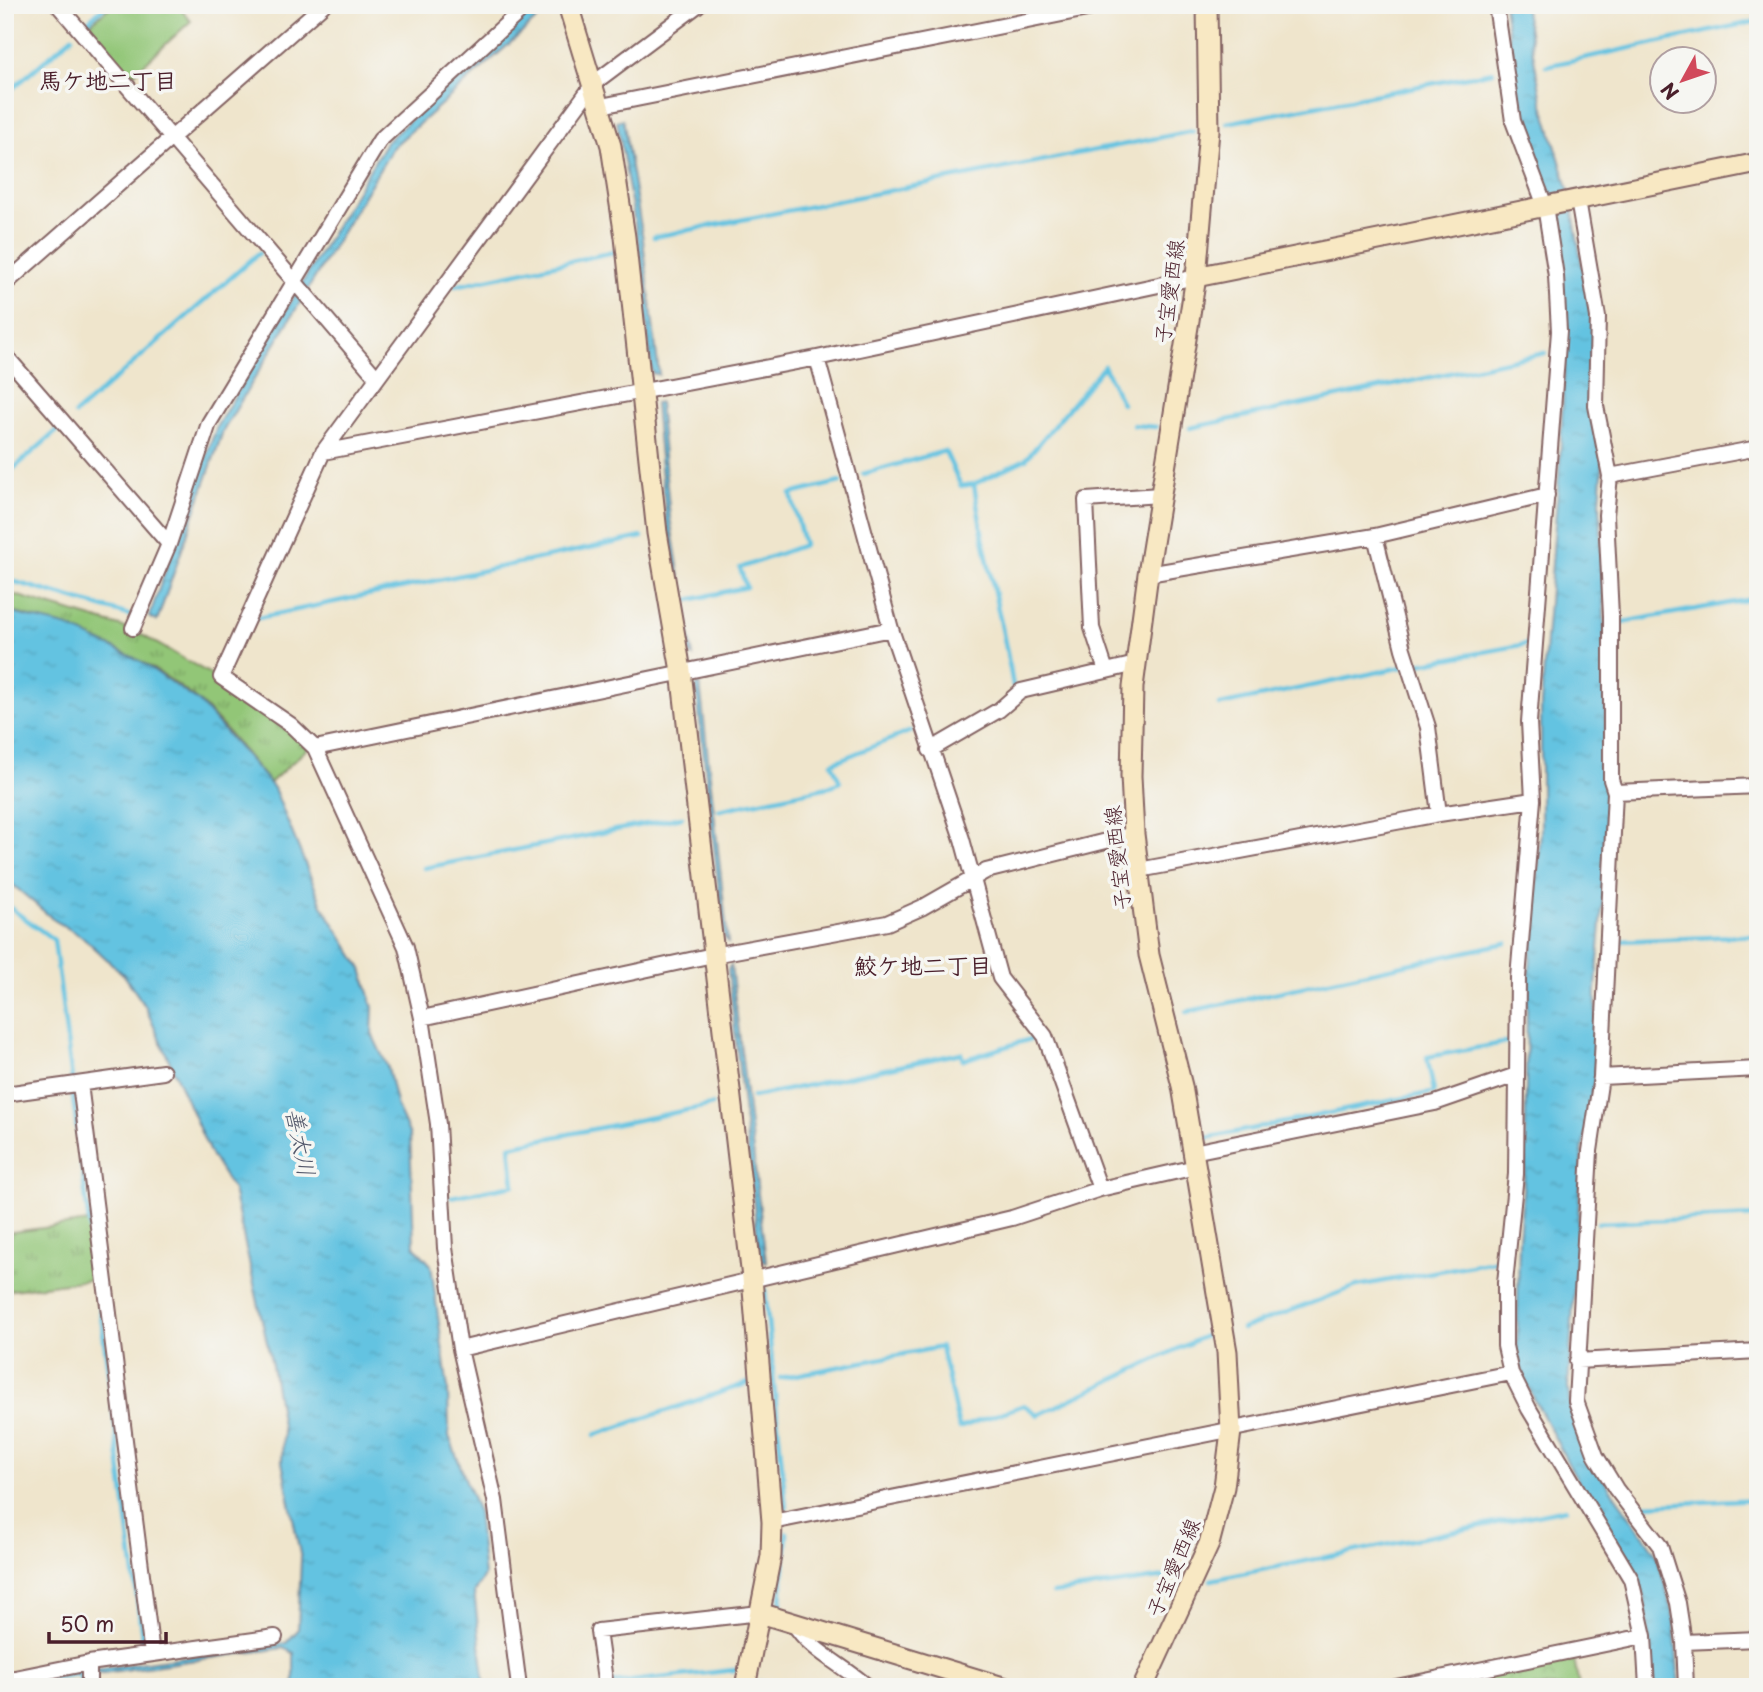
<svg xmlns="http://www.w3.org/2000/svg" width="1763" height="1692" font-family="'Playpen Sans','Klee One',sans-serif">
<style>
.grass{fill:url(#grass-tufts);stroke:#6e7251;stroke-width:2}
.park{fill:url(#park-crowns);stroke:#6e7251;stroke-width:2}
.garden{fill:#92c677;stroke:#6e7251;stroke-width:2}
.water{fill:url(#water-ripples);stroke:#567186;stroke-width:2}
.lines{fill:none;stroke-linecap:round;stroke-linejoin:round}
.stream{stroke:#63c3e1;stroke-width:4.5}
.street-casing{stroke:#846463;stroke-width:18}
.secondary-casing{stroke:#846463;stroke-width:23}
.street{stroke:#fff;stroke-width:14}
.secondary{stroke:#f8e8c3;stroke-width:19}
.labels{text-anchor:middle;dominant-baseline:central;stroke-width:7;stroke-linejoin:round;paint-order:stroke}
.street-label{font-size:21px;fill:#4a1f2b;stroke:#f6f6f2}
.neighbourhood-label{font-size:23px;font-weight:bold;fill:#4a1f2b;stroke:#f6f6f2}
.water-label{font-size:23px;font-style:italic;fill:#53586b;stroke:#f6f6f2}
</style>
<defs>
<pattern id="grass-tufts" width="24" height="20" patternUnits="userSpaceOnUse" patternTransform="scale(1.75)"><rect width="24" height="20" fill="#92c677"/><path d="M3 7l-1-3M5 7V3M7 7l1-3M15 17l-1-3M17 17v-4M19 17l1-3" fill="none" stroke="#79a062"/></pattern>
<pattern id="park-crowns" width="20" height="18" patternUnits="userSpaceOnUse" patternTransform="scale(1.75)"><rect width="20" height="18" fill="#92c677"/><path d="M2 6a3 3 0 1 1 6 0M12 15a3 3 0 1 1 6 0" fill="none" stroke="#79a062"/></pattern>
<pattern id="water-ripples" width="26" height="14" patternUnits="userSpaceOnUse" patternTransform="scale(1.75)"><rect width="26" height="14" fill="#63c3e1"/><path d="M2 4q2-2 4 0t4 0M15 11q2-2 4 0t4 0" fill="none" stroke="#57a7c1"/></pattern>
</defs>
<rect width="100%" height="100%" fill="#f6f6f2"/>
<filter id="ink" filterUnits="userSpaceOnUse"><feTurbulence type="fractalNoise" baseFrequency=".0143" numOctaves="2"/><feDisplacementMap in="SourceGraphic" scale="14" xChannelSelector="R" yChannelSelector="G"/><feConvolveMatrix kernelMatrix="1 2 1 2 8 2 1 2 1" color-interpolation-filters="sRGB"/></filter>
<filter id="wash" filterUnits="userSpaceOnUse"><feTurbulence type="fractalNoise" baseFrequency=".00686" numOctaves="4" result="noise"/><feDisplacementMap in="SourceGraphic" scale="28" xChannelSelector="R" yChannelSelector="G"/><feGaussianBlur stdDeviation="1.57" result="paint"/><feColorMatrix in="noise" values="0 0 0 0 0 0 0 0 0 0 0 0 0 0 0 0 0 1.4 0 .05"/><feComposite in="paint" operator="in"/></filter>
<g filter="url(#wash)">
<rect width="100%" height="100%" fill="#efe5cc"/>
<!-- grass -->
<path class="grass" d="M 5,592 L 133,630 L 221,680 L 309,747 L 270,783 C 247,757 225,725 199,702 C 144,654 75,629 5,610 Z
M 89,1222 L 96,1279 L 5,1291 L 5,1233 Z"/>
<!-- park -->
<path class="park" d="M 1574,1659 L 1579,1687 L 1481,1687 L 1479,1678 Z"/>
<!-- garden -->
<path class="garden" d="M 112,5 L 177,5 L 191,21 L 129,78 L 85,28 Z"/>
<!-- water -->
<path class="water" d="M 537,5 L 553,5 L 393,147 L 223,431 L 157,621 L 149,617 L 217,426 L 386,142 Z
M 1504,5 L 1524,5 L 1542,101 L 1570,195 L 1593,330 L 1588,404 L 1603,460 L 1600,502 L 1605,644 L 1606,860 L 1596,987 L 1595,1075 L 1582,1153 L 1568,1388 L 1571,1412 L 1590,1460 L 1657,1555 L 1674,1619 L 1679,1687 L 1652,1687 L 1646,1607 L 1640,1583 L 1570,1467 L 1525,1381 L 1517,1354 L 1519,1240 L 1525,1166 L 1527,1002 L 1541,831 L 1541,704 L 1560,461 L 1566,332 L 1554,204 L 1519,109 Z
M 623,119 L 643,240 L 659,375 L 652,373 L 638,241 L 617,121 Z
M 659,402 L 670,518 L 693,656 L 689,653 L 666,519 L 655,404 Z
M 5,611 L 69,627 L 139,660 L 199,702 L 274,788 L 322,905 L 362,969 L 373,1007 L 372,1034 L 388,1068 L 397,1107 L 410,1135 L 414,1246 L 431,1265 L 448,1389 L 449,1436 L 477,1510 L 484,1576 L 474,1592 L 485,1687 L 294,1687 L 294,1653 L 283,1648 L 95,1674 L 96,1669 L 286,1643 L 298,1630 L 301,1559 L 282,1462 L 283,1432 L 272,1365 L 233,1190 L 211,1155 L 145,1006 L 124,975 L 84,938 L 54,920 L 5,878 Z
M 700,684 L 728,942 L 724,937 L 696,685 Z
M 731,965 L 766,1262 L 760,1259 L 728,969 Z"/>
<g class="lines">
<!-- stream -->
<path class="stream" d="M 85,24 L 106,5
M 1546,66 L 1758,21
M 5,95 L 72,37
M 1227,123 L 1493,72
M 654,237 L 1193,131
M 455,286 L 614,252
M 75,414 L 259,253
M 1133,425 L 1156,427
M 1190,428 L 1545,353
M 863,474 L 945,451 L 961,486 L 974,484 L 1026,459 L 1104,366 L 1122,404
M 5,476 L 58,430
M 974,484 C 983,552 1002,618 1013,686
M 5,579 L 129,615
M 689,600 L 746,587 L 740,568 L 804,545 L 791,494 L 840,482
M 258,618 L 642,537
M 1618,623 L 1758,598
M 1419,664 L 1527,644
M 1220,705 L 1403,667
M 719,810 L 829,787 L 840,782 L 832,763 L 911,731
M 424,868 L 682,817
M 5,904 L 54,940 L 72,1079
M 1620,941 L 1758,935
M 1186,1012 L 1506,943
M 72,1090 L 143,1644
M 753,1097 L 961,1053 L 963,1060 L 1037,1037
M 1207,1138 L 1434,1092 L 1427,1057 L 1509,1042
M 451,1197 L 514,1185 L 510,1146 L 712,1105
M 1598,1223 L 1758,1216
M 765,1290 L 786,1508
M 1242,1329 L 1357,1286 L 1499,1260
M 780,1378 L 941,1347 L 959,1428 L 1024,1405 L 1038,1415 L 1207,1335
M 595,1435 L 748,1383
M 1644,1505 L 1758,1499
M 1211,1580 L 1566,1509
M 1053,1593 L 1179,1575
M 780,1611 L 787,1533
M 760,1682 L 777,1687
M 614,1683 L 735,1670
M 8,1687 L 81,1673 L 80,1687"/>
</g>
</g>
<g filter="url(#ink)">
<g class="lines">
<!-- street casing -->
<g class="street-casing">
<path id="street" d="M 58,5 L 377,378
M 1496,5 L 1513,121 L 1545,206 L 1556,276 L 1559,331 L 1529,722 L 1533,800 L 1518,978 L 1516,1174 L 1505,1283 L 1505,1346 L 1511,1373 L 1529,1409 L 1631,1579 L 1644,1636 L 1647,1687
M 601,106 L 1107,5
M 1578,200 L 1598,317 L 1596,406 L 1610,476 L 1606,515 L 1611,616 L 1611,780 L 1615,792 L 1601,1077 L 1590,1151 L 1576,1401 L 1596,1456 L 1616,1489 L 1660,1546 L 1678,1603 L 1684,1642 L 1686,1687
M 5,284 L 323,5
M 5,355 L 169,544 L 133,628
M 817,358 L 891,629 L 962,839 L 1000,978 L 1045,1036 L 1100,1189
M 323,452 L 817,358 L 1196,277
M 1610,476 L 1758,448
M 1375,536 L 1403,649 L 1428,727 L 1439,814
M 169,544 L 209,423 L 380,140 L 527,5
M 1148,574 L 1375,536 L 1547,495
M 1106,671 L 1092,628 L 1086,500 L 1160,495
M 315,748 L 891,629
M 930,750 L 999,710 L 1021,691 L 1136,664
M 1615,792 L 1758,786
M 1139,870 L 1439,814 L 1533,800
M 422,1018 L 713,955 L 887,923 L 923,907 L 986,871 L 1134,834
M 1601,1077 L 1758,1069
M 80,1084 L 152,1654
M 5,1094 L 163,1072
M 1193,1152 L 1435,1103 L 1516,1075
M 460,1349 L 1012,1218 L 1100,1189 L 1196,1167
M 1577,1361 L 1758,1351
M 772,1522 L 1511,1373
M 794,1623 C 808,1650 845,1666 868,1687
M 1684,1642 L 1758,1639
M 5,1680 L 89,1663 L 275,1637
M 89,1687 L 89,1663
M 519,1687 L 495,1500 L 460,1349 L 445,1248 L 438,1124 L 422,1018 L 406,947 L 315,748 L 291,725 L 221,677 L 323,452 L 594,83 L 698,5
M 606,1687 L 598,1631 L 760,1613
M 1396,1687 L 1644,1636"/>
</g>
<!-- secondary casing -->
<g class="secondary-casing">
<path id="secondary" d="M 568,5 L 611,146 L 625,237 L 657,533 L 681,671 L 752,1278 L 772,1522 L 771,1556 L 745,1687
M 1196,277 L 1758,163
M 760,1613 L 1003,1687
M 1143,1687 L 1209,1544 L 1224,1487 L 1231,1431 L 1227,1352 L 1182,1086 L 1149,955 L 1134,834 L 1131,776 L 1133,687 L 1148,574 L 1196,277 L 1209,131 L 1207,5"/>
</g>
<!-- street -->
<use href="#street" class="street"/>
<!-- secondary -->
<use href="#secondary" class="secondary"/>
</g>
</g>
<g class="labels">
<!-- street labels -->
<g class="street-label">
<text transform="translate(1168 291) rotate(-82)">子宝愛西線</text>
<text transform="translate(1116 858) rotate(-96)">子宝愛西線</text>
<text transform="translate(1172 1567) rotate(-67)">子宝愛西線</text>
</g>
<!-- neighbourhood labels -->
<g class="neighbourhood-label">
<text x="108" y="79">馬ケ地二丁目</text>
<text x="923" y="964">鮫ケ地二丁目</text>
</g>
<!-- water labels -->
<g class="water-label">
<text transform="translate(302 1142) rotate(79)">善太川</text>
</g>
</g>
<!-- margin -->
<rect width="1763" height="1692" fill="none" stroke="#f6f6f2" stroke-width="28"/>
<!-- north arrow -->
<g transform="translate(1683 80) rotate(230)"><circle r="33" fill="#f6f6f2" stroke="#b1a0a2" stroke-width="2"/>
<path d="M0-5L12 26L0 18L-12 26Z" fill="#d1495b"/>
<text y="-10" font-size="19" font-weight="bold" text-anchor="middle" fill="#4a1f2b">N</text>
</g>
<!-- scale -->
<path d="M49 1632v10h117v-10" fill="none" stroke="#4a1f2b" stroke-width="3.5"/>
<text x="60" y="1632" font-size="21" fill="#4a1f2b" stroke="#f6f6f2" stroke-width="5" paint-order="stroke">50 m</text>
</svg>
